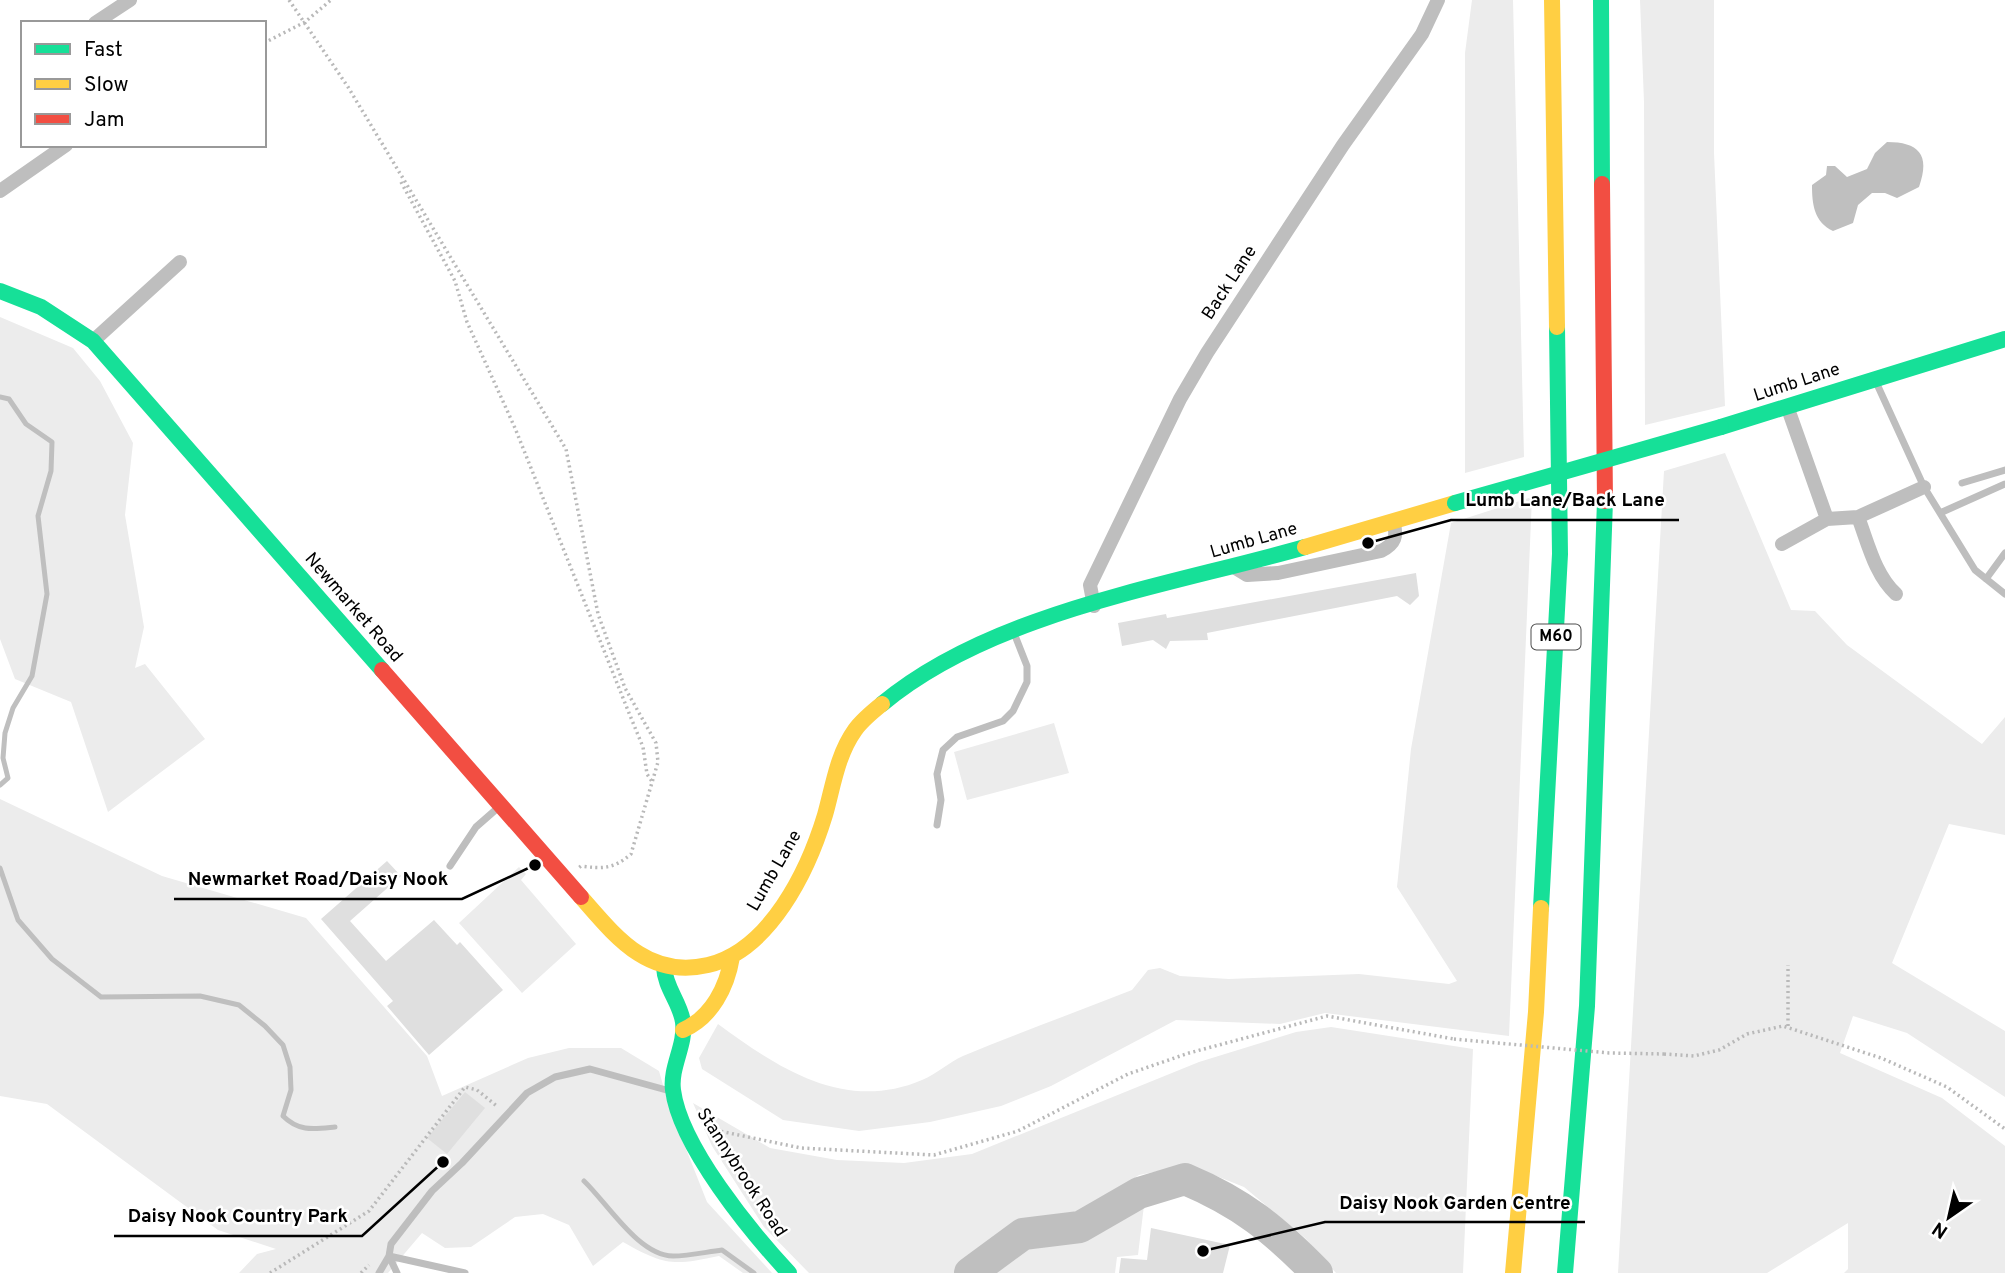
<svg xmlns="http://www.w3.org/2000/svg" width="2005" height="1273" font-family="Overpass,sans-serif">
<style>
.green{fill:#ececec}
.water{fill:#bfbfbf}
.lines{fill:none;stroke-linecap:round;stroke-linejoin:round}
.stream{stroke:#bfbfbf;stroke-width:5}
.river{stroke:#bfbfbf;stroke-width:32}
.building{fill:#dfdfdf}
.path{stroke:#b9b9b9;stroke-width:3.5;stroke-dasharray:2 3.5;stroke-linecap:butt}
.lane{stroke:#bebebe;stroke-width:7}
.street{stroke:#bebebe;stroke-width:14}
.fast{stroke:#16e098;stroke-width:16}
.slow{stroke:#ffcf43;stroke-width:16}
.jam{stroke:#f24e42;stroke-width:16}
.path-bridge{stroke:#b9b9b9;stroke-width:3.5;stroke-dasharray:2 3.5;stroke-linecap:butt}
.fast-bridge{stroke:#16e098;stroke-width:16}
.labels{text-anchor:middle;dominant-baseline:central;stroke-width:5;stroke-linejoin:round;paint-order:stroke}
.shield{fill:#fff;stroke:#4c4c4c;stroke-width:2}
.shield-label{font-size:16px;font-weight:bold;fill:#000}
.street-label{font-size:18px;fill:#000;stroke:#fff}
.leader{fill:none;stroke:#000;stroke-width:2.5}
.callout-dot{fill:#000;stroke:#fff;stroke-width:2.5}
.callout-label{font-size:19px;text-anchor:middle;font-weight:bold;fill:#000;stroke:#fff;stroke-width:5;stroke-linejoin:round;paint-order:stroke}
</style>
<rect width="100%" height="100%" fill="#fff"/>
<!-- green -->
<path class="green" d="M 1472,0 L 1513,0 L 1524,457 L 1465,473 L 1465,53 Z
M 1640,0 L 1714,0 L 1714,153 L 1725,406 L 1645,425 L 1644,102 Z
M 0,317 L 73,348 L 100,381 L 133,443 L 125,515 L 144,627 L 135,668 L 145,664 L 205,739 L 108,812 L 71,702 L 15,679 L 0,639 Z
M 1725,453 L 1791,610 L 1815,611 L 1847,645 L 1982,744 L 2005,717 L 2005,835 L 1949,824 L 1892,963 L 2005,1031 L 2005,1097 L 1907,1033 L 1853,1016 L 1840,1053 L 1942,1098 L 2005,1146 L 2005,1273 L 1844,1273 L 1848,1269 L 1848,1223 L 1767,1273 L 1618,1273 L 1664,471 Z
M 1532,497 L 1509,1036 L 1325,1013 L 1280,1024 L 1176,1020 L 1051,1086 L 1001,1106 L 930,1122 L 859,1131 L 783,1120 L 702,1069 L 699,1058 L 718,1024 C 778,1068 845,1113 922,1080 C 937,1074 949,1062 963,1056 C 1019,1033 1076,1012 1132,990 L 1148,970 L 1160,968 L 1180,976 L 1229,979 L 1359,974 L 1449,984 L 1457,981 L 1397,887 L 1411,749 L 1451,523 Z
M 1054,723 L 1069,773 L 967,800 L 954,752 Z
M 0,799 L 162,876 L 306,918 L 427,1056 L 442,1096 L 528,1058 L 569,1048 L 621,1048 L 659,1071 L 669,1106 L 707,1202 L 772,1273 L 743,1273 L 719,1256 C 672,1266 664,1265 623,1242 L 593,1266 L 569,1225 L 543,1214 L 515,1217 L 471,1247 L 445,1248 L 422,1233 L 388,1273 L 239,1273 L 257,1254 L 276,1249 L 218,1230 L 47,1104 L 0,1096 Z
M 519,867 L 526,874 L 521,880 L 576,944 L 522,993 L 459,923 Z
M 1331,1027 L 1473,1049 L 1463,1273 L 1336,1273 L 1305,1238 L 1244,1187 L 1189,1165 L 1139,1175 L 1080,1216 L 1022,1221 L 961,1263 L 956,1273 L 809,1273 L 764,1227 L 712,1146 L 693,1103 L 770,1148 L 837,1160 L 904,1163 L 972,1154 L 1199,1062 L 1296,1032 Z
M 1145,1197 L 1138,1255 L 1117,1257 L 1115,1273 L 984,1273 L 1025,1246 L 1051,1242 L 1093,1227 Z"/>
<!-- water -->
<path class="water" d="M 1887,142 C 1918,142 1931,154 1919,187 L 1897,198 L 1885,193 L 1872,193 L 1858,205 L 1853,223 L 1833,231 C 1814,222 1812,204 1812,185 L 1826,175 L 1827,166 L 1835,166 L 1847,177 L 1867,169 L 1875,153 Z"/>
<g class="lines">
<!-- stream -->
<path class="stream" d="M 0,397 L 9,399 L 26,424 L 52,442 L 51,471 L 38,516 L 47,594 L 32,676 L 13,708 L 5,733 L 3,758 L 8,778 L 0,785
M 0,868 L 18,920 L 52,959 L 101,997 L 200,996 L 239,1005 L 265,1026 L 283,1045 L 290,1067 L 291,1090 L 283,1116 C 299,1132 314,1129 335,1127
M 584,1181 C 608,1204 639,1256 673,1256 C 689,1256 706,1252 722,1250 L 754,1273"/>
<!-- river -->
<path class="river" d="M 970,1273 L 1023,1234 L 1080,1227 L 1139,1193 L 1185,1179 C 1242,1203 1274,1229 1317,1273"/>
</g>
<!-- building -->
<path class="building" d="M 1416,573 L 1419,596 L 1410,605 L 1397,596 L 1207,633 L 1208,640 L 1170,641 L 1166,649 L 1153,640 L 1122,646 L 1118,623 L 1166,614 L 1167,618 L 1206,611 Z
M 387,861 L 401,876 L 350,921 L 386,961 L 434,920 L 457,945 L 460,942 L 503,990 L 429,1055 L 387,1006 L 393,1001 L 321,919 Z
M 465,1092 L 485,1108 L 447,1154 L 427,1138 Z
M 1151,1228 L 1230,1245 L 1223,1273 L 1119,1273 L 1121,1258 L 1147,1260 Z"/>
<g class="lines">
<!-- path -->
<path class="path" d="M 289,0 L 348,87 L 566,449 L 598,614 L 625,688 L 656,743 L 658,762 L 631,854 C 614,869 602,869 581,866 L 577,869
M 264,43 L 305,22 L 331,0
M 401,182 L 455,281 L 467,322 L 515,428 L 629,713 L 643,747 L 647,774 L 653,783
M 1788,1026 L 1788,965
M 1664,1054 L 1694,1056 L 1719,1050 L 1747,1034 L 1783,1026 L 1881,1058 L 1947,1087 L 2005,1129
M 705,1128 L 801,1148 L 934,1155 L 1018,1131 L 1128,1074 L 1189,1053 L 1327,1016 L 1454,1039
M 270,1273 L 369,1211 L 465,1087 L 477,1090 L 498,1107
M 361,1273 L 369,1265"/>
<!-- lane -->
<path class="lane" d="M 1876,382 L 1924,487 L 1975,570 L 2005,594
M 1962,483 L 2005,470
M 1940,513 L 2005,484
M 1986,579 L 2005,553
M 937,825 L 941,800 L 937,774 L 943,750 L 957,737 L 1003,721 L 1013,711 L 1027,682 L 1027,666 L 1014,633
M 450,866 L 476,827 L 500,806
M 389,1256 L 465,1273
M 389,1256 L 397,1273
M 379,1273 L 389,1256 L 391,1244 L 432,1191 L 462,1163 L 527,1093 L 555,1077 L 590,1069 L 670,1091"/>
<!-- street -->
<path class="street" d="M 95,23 L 130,0
M 0,191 L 66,145
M 93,341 L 180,262
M 1858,517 L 1924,487
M 1827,519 L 1858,517 C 1868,543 1875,575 1896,594
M 1782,544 L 1827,519 L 1787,406
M 1234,567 L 1247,575 L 1278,573 L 1381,551 C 1395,544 1398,536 1393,521
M 1094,606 L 1090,585 L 1180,399 L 1207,353 L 1343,145 L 1422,34 L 1438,0"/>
<!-- fast -->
<path class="fast" d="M 1601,0 L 1602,184
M 0,291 L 41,307 L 93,341 L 382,670
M 1721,427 L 2005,339
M 882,704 C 992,612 1169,586 1305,547
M 1541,908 L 1560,554 L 1557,327
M 664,967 C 665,988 680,1002 683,1022 C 686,1045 670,1067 673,1090 C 680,1146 751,1232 789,1273
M 1565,1273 L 1587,1006 L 1605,501"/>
<!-- slow -->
<path class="slow" d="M 1552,0 L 1557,327
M 1305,547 L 1455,503
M 581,897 C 616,937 648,979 708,965 C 770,950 808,871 825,815 C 833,787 837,755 855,730 C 862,720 872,712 882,704
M 683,1030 C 712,1017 727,987 732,957
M 1513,1273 L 1536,1012 L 1541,908"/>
<!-- jam -->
<path class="jam" d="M 1602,184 L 1605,501
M 382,670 L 581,897"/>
<!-- path-bridge -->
<path class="path-bridge" d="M 1454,1039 L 1609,1053 L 1664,1054"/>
<!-- fast-bridge -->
<path class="fast-bridge" d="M 1455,503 L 1721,427"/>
</g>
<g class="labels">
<!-- shield labels -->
<rect class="shield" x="1531.5" y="624.5" width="49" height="25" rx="5"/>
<g class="shield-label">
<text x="1556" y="637">M60</text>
</g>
<!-- street labels -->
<g class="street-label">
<text transform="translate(1230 283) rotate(-57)">Back Lane</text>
<text transform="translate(1797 383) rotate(-18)">Lumb Lane</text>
<text transform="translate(1254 541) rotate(-16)">Lumb Lane</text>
<text transform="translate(353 608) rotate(49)">Newmarket Road</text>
<text transform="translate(775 871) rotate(-60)">Lumb Lane</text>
<text transform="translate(741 1173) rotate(57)">Stannybrook Road</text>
</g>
</g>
<!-- callouts -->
<path class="leader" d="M1368 543L1451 520H1679M535 865L462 899H174M1203 1251L1325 1222H1585M443 1162L362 1236H114"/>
<g class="callout-dot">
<circle cx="1368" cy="543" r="7"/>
<circle cx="535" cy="865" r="7"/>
<circle cx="1203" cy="1251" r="7"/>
<circle cx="443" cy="1162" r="7"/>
</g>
<g class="callout-label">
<text x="1565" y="506">Lumb Lane/Back Lane</text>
<text x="318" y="885">Newmarket Road/Daisy Nook</text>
<text x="1455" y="1209">Daisy Nook Garden Centre</text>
<text x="238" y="1222">Daisy Nook Country Park</text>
</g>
<!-- legend -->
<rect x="21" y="21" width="245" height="126" fill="#ffffff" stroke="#999999" stroke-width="2"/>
<rect x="35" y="44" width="35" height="10" fill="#16e098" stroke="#999999" stroke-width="2"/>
<text x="84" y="56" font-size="21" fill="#000000">Fast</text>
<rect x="35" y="79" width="35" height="10" fill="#ffcf43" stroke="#999999" stroke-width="2"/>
<text x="84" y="91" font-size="21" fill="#000000">Slow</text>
<rect x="35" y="114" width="35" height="10" fill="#f24e42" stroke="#999999" stroke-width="2"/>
<text x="84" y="126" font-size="21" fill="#000000">Jam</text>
<!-- north arrow -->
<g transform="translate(1949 1217) rotate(214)" stroke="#ffffff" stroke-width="5" paint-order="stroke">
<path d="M0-5L12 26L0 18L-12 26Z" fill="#000000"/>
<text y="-10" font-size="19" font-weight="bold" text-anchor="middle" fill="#000000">N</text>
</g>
</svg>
